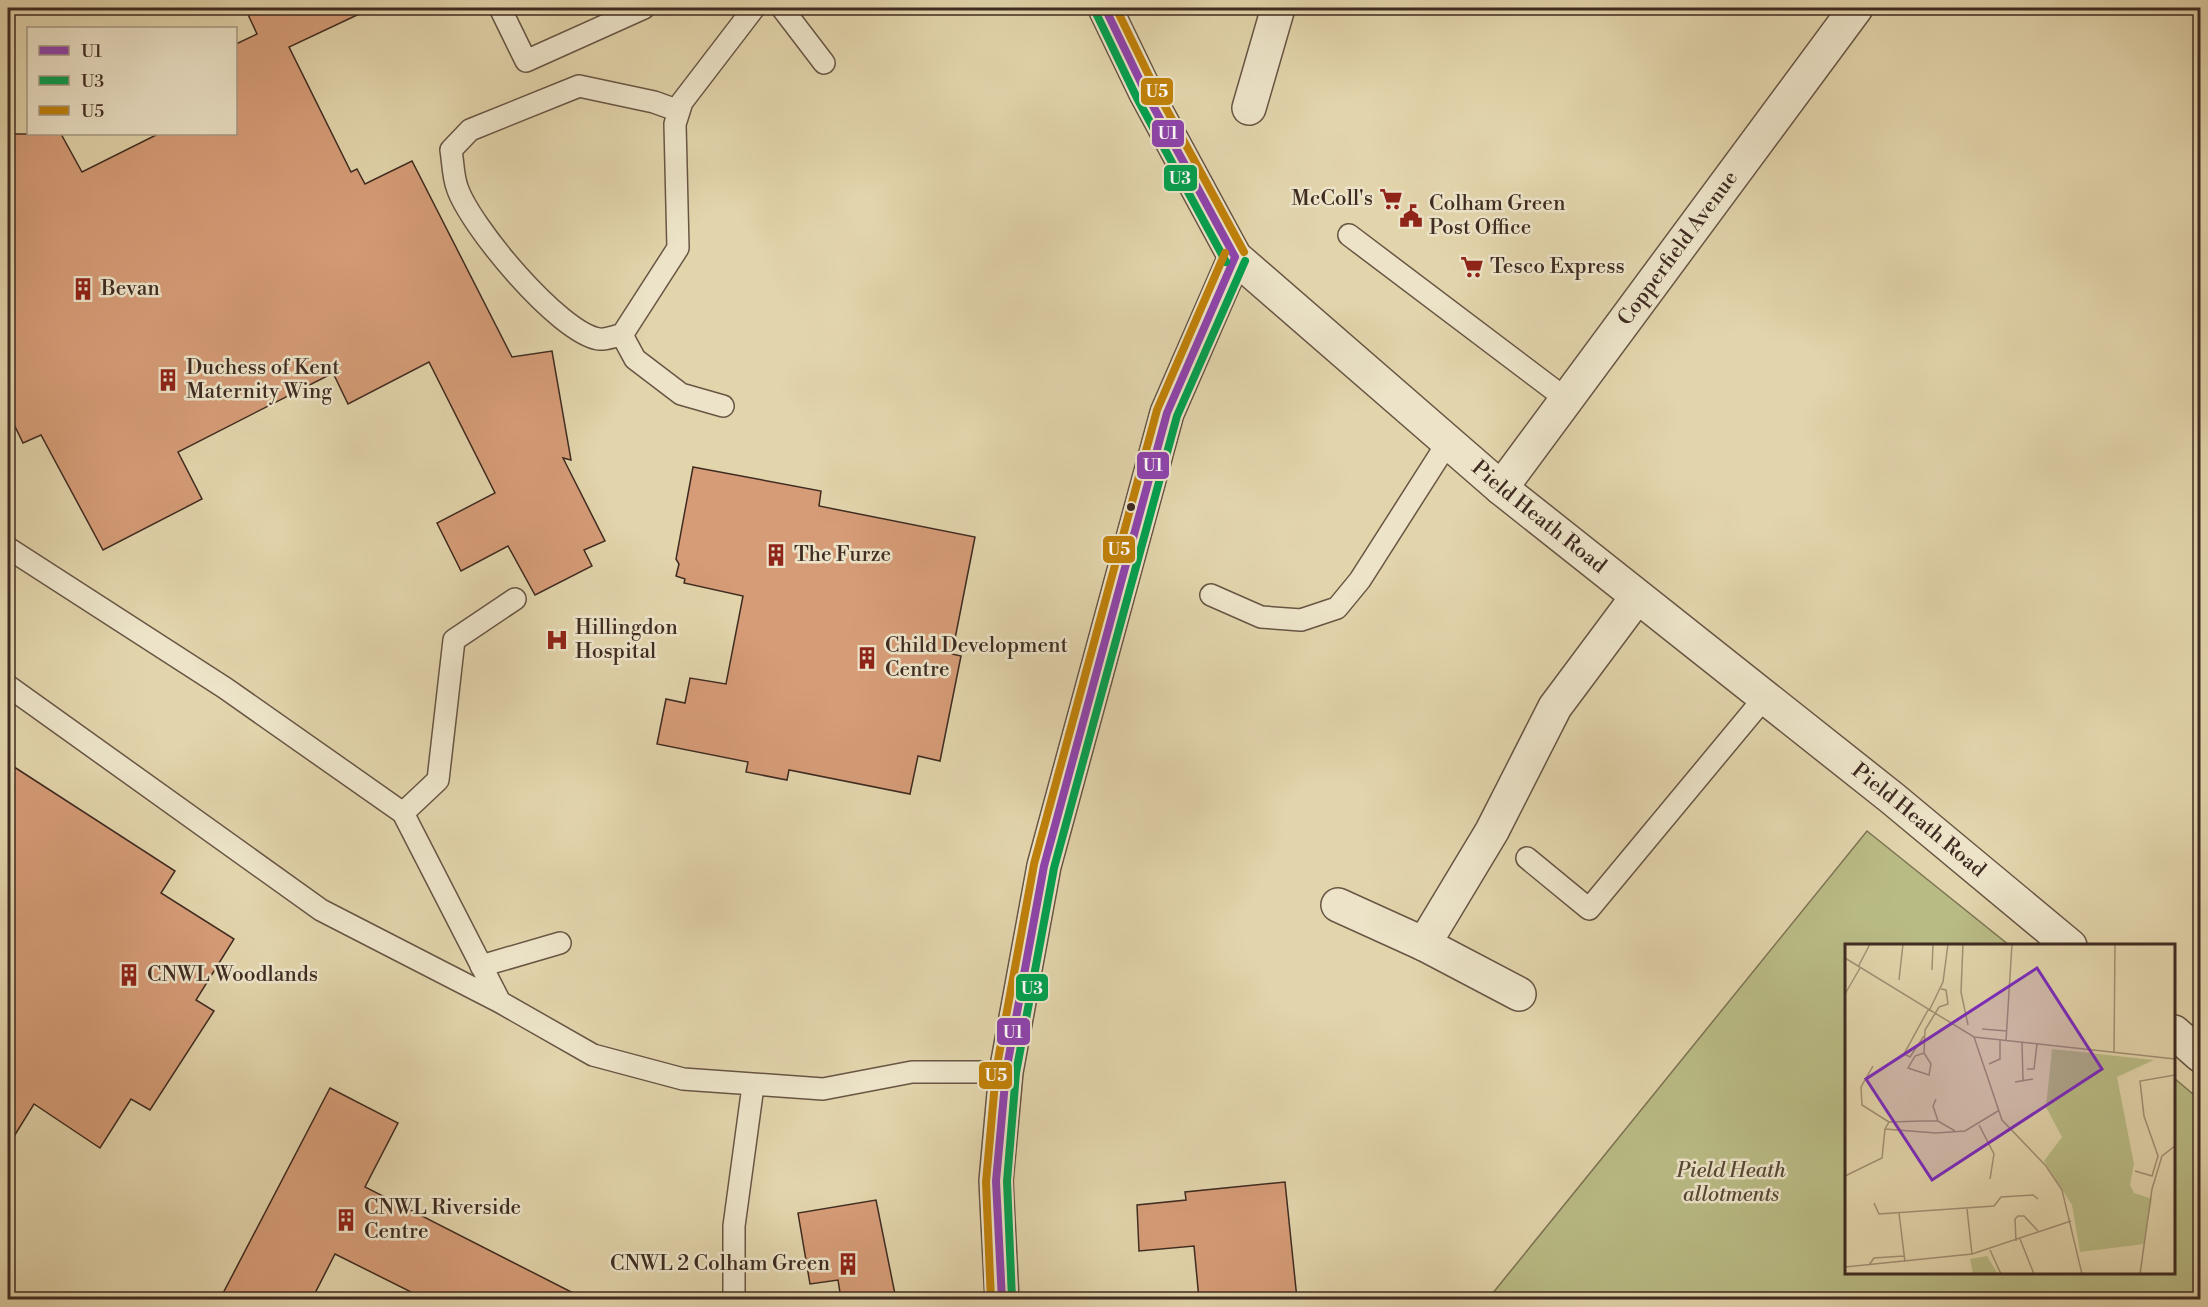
<svg xmlns="http://www.w3.org/2000/svg" width="2208" height="1307" font-family="'Libre Bodoni',serif">
<style>
.green{fill:#b9bb85;stroke:#7c7353;stroke-width:1.5}
.building{fill:#d59c77;stroke:#3f2b21;stroke-width:1.5}
.lines{fill:none;stroke-linecap:round;stroke-linejoin:round}
.service-casing{stroke:#685544;stroke-width:24}
.minor-casing{stroke:#685544;stroke-width:36}
.tertiary-casing{stroke:#685544;stroke-width:36}
.service{stroke:#ece3c8;stroke-width:21}
.minor{stroke:#ece3c8;stroke-width:33}
.tertiary{stroke:#ece3c8;stroke-width:33}
.bus-1-casing{stroke:#ece3c8;stroke-width:12}
.bus-2-casing{stroke:#ece3c8;stroke-width:12}
.bus-3-casing{stroke:#ece3c8;stroke-width:12}
.bus-1{stroke:#8e44ad;stroke-width:8}
.bus-2{stroke:#03a04f;stroke-width:8}
.bus-3{stroke:#c0810a;stroke-width:8}
.bus-dot{fill:#3f2b21;stroke:#ece3c8;stroke-width:2}
.labels{text-anchor:middle;dominant-baseline:central;stroke-width:5;stroke-linejoin:round;paint-order:stroke}
.poi-label{font-size:21px;fill:#3f2b21;stroke:#ece3c8;text-anchor:start}
.street-label{font-size:21px;fill:#3f2b21;stroke:#ece3c8}
.park-label{font-size:21px;font-style:italic;fill:#574835;stroke:#ece3c8}
.inset-road{fill:none;stroke:#a19074;stroke-width:1.5}
.view{fill:#7b2cbf;fill-opacity:0.15;stroke:#7b2cbf;stroke-width:3}
.inset-edge{fill:none;stroke:#3f2b21;stroke-width:3}
.line-badge{stroke:#ece3c8;stroke-width:2}
.badge-label{font-size:16px;text-anchor:middle;font-weight:bold;fill:#fff}
</style>
<rect width="100%" height="100%" fill="#e2d4ab"/>
<filter id="stains"><feTurbulence type="fractalNoise" baseFrequency=".00333" numOctaves="4"/><feColorMatrix values="0 0 0 0 .2 0 0 0 0 .09 0 0 0 0 .02 0 0 0 .5 -.17"/></filter>
<radialGradient id="worn" r=".72"><stop offset=".6" stop-color="#630" stop-opacity="0"/><stop offset="1" stop-color="#630" stop-opacity=".3"/></radialGradient>
<!-- green -->
<path class="green" d="M 1867,831 L 2009,945 L 1846,946 L 1846,1272 L 2174,1272 L 2174,1078 L 2200,1100 L 2200,1299 L 1488,1299 Z"/>
<!-- building -->
<path class="building" d="M 245,8 L 372,8 L 289,47 L 351,172 L 357,169 L 365,184 L 412,161 L 512,357 L 552,351 L 571,460 L 563,458 L 605,541 L 584,550 L 592,566 L 535,595 L 508,546 L 461,571 L 437,523 L 495,493 L 429,362 L 348,404 L 333,373 L 178,452 L 202,499 L 103,550 L 41,435 L 23,443 L 8,412 L 8,134 L 61,134 L 82,172 L 158,134 L 236,134 L 236,44 L 257,34 Z
M 693,467 L 821,491 L 819,506 L 975,537 L 952,654 L 961,656 L 940,761 L 918,756 L 910,794 L 789,770 L 787,780 L 746,772 L 748,762 L 657,744 L 666,699 L 685,703 L 690,678 L 726,684 L 743,596 L 684,583 L 685,579 L 676,576 L 679,564 L 676,559 Z
M 8,763 L 175,871 L 161,893 L 234,939 L 196,1000 L 214,1011 L 150,1110 L 131,1099 L 100,1148 L 34,1104 L 8,1146 Z
M 330,1088 L 398,1123 L 365,1187 L 585,1299 L 425,1299 L 335,1254 L 312,1299 L 220,1299 Z
M 1285,1182 L 1297,1299 L 1199,1299 L 1194,1246 L 1139,1251 L 1137,1205 L 1186,1200 L 1185,1192 Z
M 876,1200 L 896,1299 L 841,1299 L 838,1280 L 810,1284 L 798,1213 Z"/>
<g class="lines">
<!-- service casing -->
<g class="service-casing">
<path id="service" d="M 500,8 L 526,61 L 644,8
M 782,8 L 824,63
M 679,111 L 654,102 L 579,86 L 470,130 L 451,150 C 453,162 453,176 457,187 C 469,225 559,333 599,339 C 605,340 615,336 622,335 L 678,248 L 675,124 L 682,102 L 754,8
M 1349,235 L 1566,399
M 622,335 L 635,359 L 681,394 L 723,406
M 8,548 L 225,688 L 403,813 L 500,1002
M 1211,595 L 1261,617 L 1301,620 L 1337,608 L 1360,580 L 1448,442
M 8,686 L 321,910 L 500,1002 L 593,1055 L 683,1079 L 823,1089 L 912,1072 L 1006,1072
M 403,813 L 438,780 L 454,640 L 515,599
M 1527,858 L 1589,909 L 1765,697
M 481,966 L 560,943
M 734,1300 L 734,1226 L 753,1086"/>
</g>
<!-- minor casing -->
<g class="minor-casing">
<g id="minor">
<path d="M 1249,108 L 1278,8"/>
<path id="s1" d="M 1501,488 L 1856,8"/>
<path d="M 1338,905 L 1424,944 L 1519,994"/>
<path d="M 1424,944 L 1492,831 L 1555,707 L 1637,597"/>
</g>
</g>
<!-- tertiary casing -->
<g class="tertiary-casing">
<g id="tertiary">
<path id="s2" d="M 1105,8 L 1146,93 L 1235,257 L 1501,488 L 1892,798 L 2070,946"/>
<path d="M 2174,1032 L 2200,1055"/>
<path d="M 1002,1300 L 996,1181 L 1006,1072 L 1044,866 L 1167,413 L 1235,257"/>
</g>
</g>
<!-- service -->
<use href="#service" class="service"/>
<!-- minor -->
<use href="#minor" class="minor"/>
<!-- tertiary -->
<use href="#tertiary" class="tertiary"/>
<!-- bus-1 casing -->
<g class="bus-1-casing">
<path id="bus-1" d="M 1105,8 L 1146,93 L 1235,257
M 1002,1300 L 996,1181 L 1006,1072 L 1044,866 L 1167,413 L 1235,257"/>
</g>
<!-- bus-2 casing -->
<g class="bus-2-casing">
<path id="bus-2" d="M 1096,13 L 1137,98 L 1226,262
M 1012,1299 L 1007,1181 L 1016,1073 L 1054,868 L 1177,416 L 1245,261"/>
</g>
<!-- bus-3 casing -->
<g class="bus-3-casing">
<path id="bus-3" d="M 1116,8 L 1155,88 L 1244,252
M 991,1300 L 986,1182 L 996,1071 L 1034,864 L 1157,410 L 1225,253"/>
</g>
<!-- bus-1 -->
<use href="#bus-1" class="bus-1"/>
<!-- bus-2 -->
<use href="#bus-2" class="bus-2"/>
<!-- bus-3 -->
<use href="#bus-3" class="bus-3"/>
</g>
<!-- icons -->
<defs>
<g id="supermarket-bare" transform="scale(1.8)"><path d="M-6-5.5h2.5l.6 2H6L4.5 2H-2.5L-4.4-4H-6ZM-1.5 3.2a1.3 1.3 0 1 0 .1 0ZM3 3.2a1.3 1.3 0 1 0 .1 0Z" fill="#8f2418" stroke="#ece3c8" stroke-width="2.5" paint-order="stroke"/></g>
<g id="civic-bare" transform="scale(1.8)"><path d="M-.6-6.5H3V-4.5H.6V-3L4-1V1h2V6H-6V1h2V-1L-.6-3ZM-1.2 2.5V6h2.4V2.5Z" fill="#8f2418" stroke="#ece3c8" stroke-width="2.5" paint-order="stroke"/></g>
<g id="building-bare" transform="scale(1.8)"><path d="M-4-6H4V6H1V3H-1V6H-4ZM-2.5-4.3h1.7v1.8h-1.7ZM.8-4.3h1.7v1.8H.8ZM-2.5-1h1.7V.8h-1.7ZM.8-1h1.7V.8H.8Z" fill="#8f2418" stroke="#ece3c8" stroke-width="2.5" paint-order="stroke"/></g>
<g id="hospital-bare" transform="scale(1.8)"><path d="M-5-5h3v3.5h4V-5h3V5h-3V1.5h-4V5h-3Z" fill="#8f2418" stroke="#ece3c8" stroke-width="2.5" paint-order="stroke"/></g>
</defs>
<g fill-rule="evenodd">
<use href="#supermarket-bare" x="1391" y="199"/>
<use href="#civic-bare" x="1411" y="216"/>
<use href="#supermarket-bare" x="1472" y="267"/>
<use href="#building-bare" x="83" y="289"/>
<use href="#building-bare" x="168" y="380"/>
<use href="#building-bare" x="776" y="555"/>
<use href="#hospital-bare" x="557" y="640"/>
<use href="#building-bare" x="867" y="658"/>
<use href="#building-bare" x="129" y="975"/>
<use href="#building-bare" x="346" y="1220"/>
<use href="#building-bare" x="848" y="1264"/>
</g>
<!-- markers -->
<circle class="bus-dot" cx="1131" cy="507" r="5"/>
<g class="labels">
<!-- poi labels -->
<g class="poi-label">
<text x="1373" y="199" text-anchor="end">McColl's</text>
<text x="1429" y="204">Colham Green<tspan x="1429" dy="24">Post Office</tspan></text>
<text x="1490" y="267">Tesco Express</text>
<text x="101" y="289">Bevan</text>
<text x="186" y="368">Duchess of Kent<tspan x="186" dy="24">Maternity Wing</tspan></text>
<text x="794" y="555">The Furze</text>
<text x="575" y="628">Hillingdon<tspan x="575" dy="24">Hospital</tspan></text>
<text x="885" y="646">Child Development<tspan x="885" dy="24">Centre</tspan></text>
<text x="147" y="975">CNWL Woodlands</text>
<text x="364" y="1208">CNWL Riverside<tspan x="364" dy="24">Centre</tspan></text>
<text x="830" y="1264" text-anchor="end">CNWL 2 Colham Green</text>
</g>
<!-- street labels -->
<g class="street-label">
<text stroke="none"><textPath href="#s1" startOffset="298">Copperfield Avenue</textPath></text>
<text stroke="none"><textPath href="#s2" startOffset="681">Pield Heath Road</textPath></text>
<text stroke="none"><textPath href="#s2" startOffset="1167">Pield Heath Road</textPath></text>
</g>
<!-- park labels -->
<g class="park-label">
<text x="1731" y="1171">Pield Heath<tspan x="1731" dy="24">allotments</tspan></text>
</g>
</g>
<!-- overview -->
<g transform="translate(1845 944)">
<rect width="330" height="330" fill="#e2d4ab"/>
<path d="M 207,105 L 309,116 L 272,133 L 289,220 L 285,241 L 289,249 L 307,255 L 299,300 L 235,308 L 227,261 L 199,217 L 217,193 L 201,163 ZM 142,312 L 153,330 L 128,330 L 125,315 Z" fill="#b9bb85"/>
<path class="inset-road" d="M 118,0 L 116,48 L 123,81M 0,14 L 129,93 L 330,115M 13,23 L 25,0M 87,26 L 88,0M 54,36 L 58,0M 0,50 L 15,24M 94,63 L 103,60 L 101,46 L 96,45M 84,67 L 98,38 L 103,0M 137,85 L 162,87M 79,92 L 65,113 L 59,110 L 83,66M 129,93 L 157,176 L 201,222 L 217,246 L 237,330M 161,97 L 167,0M 177,99 L 178,136M 79,109 L 70,112 L 63,124 L 84,131 L 86,120 L 79,109 L 80,86 L 94,63M 269,109 L 270,0M 144,120 L 155,115 L 155,96M 28,122 L 16,143 L 17,161 L 44,178M 182,125 L 189,125 L 192,100M 170,138 L 188,135M 91,155 L 88,162 L 93,177M 134,181 L 149,210 L 145,235M 110,187 L 93,177 L 78,177 L 44,178 L 40,185 L 91,189 L 120,187 L 153,167M 290,227 L 307,232 L 313,212 L 299,172 L 295,137 L 330,131M 0,232 L 37,214 L 40,185M 29,259 L 34,270 L 149,262 L 156,253 L 188,251 L 193,255M 122,265 L 127,310M 54,269 L 60,318M 175,295 L 189,330M 171,297 L 170,275 L 173,272 L 179,272 L 193,287M 145,306 L 156,330M 24,321 L 29,314 L 59,312M 0,323 L 127,310 L 226,277M 295,330 L 307,245 L 317,212 L 330,202"/>
<path class="view" d="M 192,24 L 257,125 L 87,236 L 21,135 Z"/>
<rect width="330" height="330" class="inset-edge"/>
</g>
<g class="line-badge">
<rect x="1140" y="77" width="34" height="29" rx="6" fill="#c0810a"/>
<rect x="1151" y="119" width="34" height="29" rx="6" fill="#8e44ad"/>
<rect x="1163" y="164" width="35" height="28" rx="6" fill="#03a04f"/>
<rect x="1136" y="451" width="34" height="29" rx="6" fill="#8e44ad"/>
<rect x="1102" y="535" width="34" height="29" rx="6" fill="#c0810a"/>
<rect x="1015" y="973" width="34" height="29" rx="6" fill="#03a04f"/>
<rect x="996" y="1017" width="35" height="29" rx="6" fill="#8e44ad"/>
<rect x="978" y="1061" width="35" height="29" rx="6" fill="#c0810a"/>
</g>
<g class="badge-label">
<text x="1157" y="97">U5</text>
<text x="1168" y="139">U1</text>
<text x="1180" y="184">U3</text>
<text x="1153" y="471">U1</text>
<text x="1119" y="555">U5</text>
<text x="1032" y="994">U3</text>
<text x="1013" y="1038">U1</text>
<text x="996" y="1081">U5</text>
</g>
<!-- margin -->
<rect width="2208" height="1307" fill="none" stroke="#e2d4ab" stroke-width="30"/>
<rect x="9" y="9" width="2190" height="1289" fill="none" stroke="#3f2b21" stroke-width="3"/>
<rect x="15" y="15" width="2178" height="1277" fill="none" stroke="#3f2b21" stroke-width="1.5"/>
<!-- legend -->
<rect x="27" y="27" width="210" height="108" fill="#ece3c8" stroke="#a79985" stroke-width="1.5"/>
<rect x="39" y="46" width="30" height="9" fill="#8e44ad" stroke="#a79985" stroke-width="1.5"/>
<text x="81" y="57" font-size="18" fill="#3f2b21">U1</text>
<rect x="39" y="76" width="30" height="9" fill="#03a04f" stroke="#a79985" stroke-width="1.5"/>
<text x="81" y="87" font-size="18" fill="#3f2b21">U3</text>
<rect x="39" y="106" width="30" height="9" fill="#c0810a" stroke="#a79985" stroke-width="1.5"/>
<text x="81" y="117" font-size="18" fill="#3f2b21">U5</text>
<rect width="100%" height="100%" filter="url(#stains)"/>
<rect width="100%" height="100%" fill="url(#worn)"/>
</svg>
